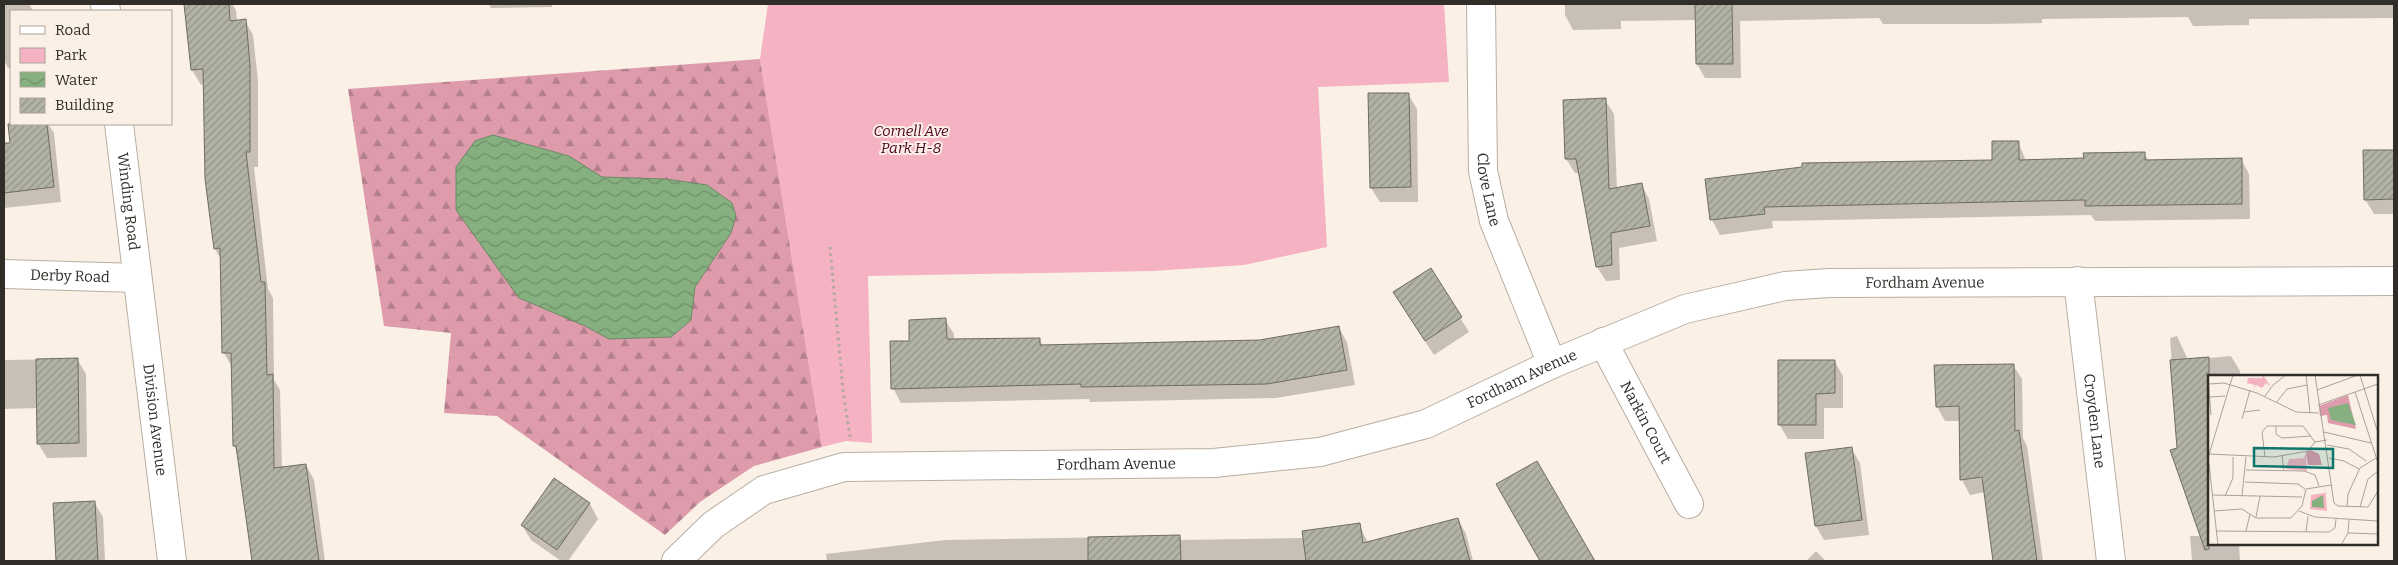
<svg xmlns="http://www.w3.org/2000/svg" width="2398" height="565" font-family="Bitter,serif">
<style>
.green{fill:#f4b2c2}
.forest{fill:url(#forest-firs)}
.water{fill:url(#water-waves);stroke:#6d8966}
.shadow{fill:#0003}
.building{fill:url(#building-hatch);stroke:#6d6d60}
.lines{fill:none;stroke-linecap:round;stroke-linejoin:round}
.street-casing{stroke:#b8aea3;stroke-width:30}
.path{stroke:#b0a8a0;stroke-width:3;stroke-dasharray:2.5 4;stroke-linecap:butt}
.street{stroke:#fff;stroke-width:28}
.labels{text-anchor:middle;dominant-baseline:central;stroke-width:4;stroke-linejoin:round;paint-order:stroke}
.park-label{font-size:15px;font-style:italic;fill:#500124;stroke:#faf0e5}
.street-label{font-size:15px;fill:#312d29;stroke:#faf0e5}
.inset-road{fill:none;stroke:#aaa29a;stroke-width:1}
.view{fill:#0f766e;fill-opacity:0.15;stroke:#0f766e;stroke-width:2.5}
.inset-edge{fill:none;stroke:#312d29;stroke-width:2.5}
</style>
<defs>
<pattern id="forest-firs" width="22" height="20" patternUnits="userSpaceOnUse" patternTransform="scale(1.25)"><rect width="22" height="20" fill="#dd9bac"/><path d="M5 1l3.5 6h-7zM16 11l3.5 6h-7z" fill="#b47f8c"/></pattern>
<pattern id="water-waves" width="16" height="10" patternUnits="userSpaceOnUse" patternTransform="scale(1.25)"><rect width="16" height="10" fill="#87b080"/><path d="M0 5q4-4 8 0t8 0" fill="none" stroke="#6f9069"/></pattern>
<pattern id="building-hatch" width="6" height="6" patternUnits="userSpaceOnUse" patternTransform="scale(1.25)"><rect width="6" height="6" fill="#b3b3a5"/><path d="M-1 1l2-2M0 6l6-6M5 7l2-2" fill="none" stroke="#929286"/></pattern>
</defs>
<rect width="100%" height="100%" fill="#faf0e5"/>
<!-- green -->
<path class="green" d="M 768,4 L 1444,4 L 1449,82 L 1318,87 L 1327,247 L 1244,265 L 1153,271 L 868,276 L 872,443 L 846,441 L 822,447 L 760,59 Z"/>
<!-- forest -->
<path class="forest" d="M 760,59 L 822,447 L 754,466 L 700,502 L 665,535 L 497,416 L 444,413 L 451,333 L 384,326 L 348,89 Z"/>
<!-- water -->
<path class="water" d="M 493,135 L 569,156 L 602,177 L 666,179 L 707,185 L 732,203 L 736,216 L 731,233 L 695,287 L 691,320 L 671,337 L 609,339 L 585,326 L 519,298 L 456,210 L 456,167 L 475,141 Z"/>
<!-- shadow -->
<path class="shadow" d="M 4,4 L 29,4 L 33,11 L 11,11 L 11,67 L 8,68 L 4,60 Z
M 186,4 L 232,4 L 236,10 L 237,21 L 245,21 L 253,35 L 258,81 L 258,167 L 254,167 L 268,289 L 273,298 L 274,380 L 280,390 L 282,468 L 306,465 L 314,480 L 325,561 L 257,561 L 257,543 L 238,452 L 234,446 L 232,367 L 224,353 L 222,261 L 215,249 L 206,179 L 204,84 L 201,85 L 192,70 Z
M 489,4 L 552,4 L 552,7 L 491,8 Z
M 1565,4 L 2394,4 L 2394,18 L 2249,19 L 2249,25 L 2193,26 L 2188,17 L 2042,19 L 2042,23 L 1984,24 L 1883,24 L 1879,18 L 1740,21 L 1741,78 L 1705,78 L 1697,64 L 1696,20 L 1621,21 L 1621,29 L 1573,30 L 1565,15 Z
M 1408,94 L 1417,109 L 1418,202 L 1380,202 L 1371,188 Z
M 1605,100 L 1614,114 L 1617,189 L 1641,184 L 1649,199 L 1657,241 L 1619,248 L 1620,280 L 1606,281 L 1597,267 L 1580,173 L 1575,173 L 1566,159 Z
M 9,122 L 48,124 L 54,133 L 61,202 L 4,208 L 4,145 L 12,144 Z
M 2018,142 L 2026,161 L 2085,160 L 2144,153 L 2149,161 L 2241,159 L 2249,174 L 2250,219 L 2095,221 L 2091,215 L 1772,221 L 1773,228 L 1720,235 L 1712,220 L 1707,180 L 1994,161 Z
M 2365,151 L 2394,151 L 2394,214 L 2374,214 L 2365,199 Z
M 1430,270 L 1469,332 L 1434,355 L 1403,307 Z
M 945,320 L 954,334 L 954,340 L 1039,339 L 1043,346 L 1261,341 L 1339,328 L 1347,342 L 1355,385 L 1276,398 L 1090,402 L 1089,399 L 901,403 L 893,388 L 911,342 Z
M 2177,336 L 2188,360 L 2231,356 L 2240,371 L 2240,376 L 2209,376 L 2209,544 L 2239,544 L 2240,561 L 2192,561 L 2190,536 L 2201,536 L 2178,448 L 2170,338 Z
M 77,359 L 86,374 L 87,457 L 47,458 L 38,443 L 38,408 L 4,409 L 4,360 Z
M 1835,362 L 1843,376 L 1843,408 L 1824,408 L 1824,439 L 1788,439 L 1779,424 Z
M 2013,365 L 2022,379 L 2023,438 L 2027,446 L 2043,561 L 1995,561 L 1985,492 L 1970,495 L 1962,480 L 1960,421 L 1945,421 L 1937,407 Z
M 1851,448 L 1860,463 L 1869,535 L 1824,540 L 1816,526 Z
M 1537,463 L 1594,561 L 1541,561 L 1497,485 Z
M 555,480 L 590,504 L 598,519 L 568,561 L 561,561 L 531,540 L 522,525 Z
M 94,502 L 103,517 L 105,561 L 57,561 L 54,504 Z
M 1458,519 L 1466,534 L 1473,561 L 827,561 L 826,554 L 945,540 L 1179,536 L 1181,540 L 1304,538 L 1359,524 L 1368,543 Z
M 1816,551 L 1826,561 L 1806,561 Z"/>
<!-- building -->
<path class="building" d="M 184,4 L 229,4 L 230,21 L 246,19 L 250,65 L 250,152 L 246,152 L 261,282 L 265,282 L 267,375 L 273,374 L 274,468 L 306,464 L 319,561 L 252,561 L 236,446 L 233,446 L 231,353 L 222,353 L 220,248 L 214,249 L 205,179 L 203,69 L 191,70 Z
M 1695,4 L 1732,4 L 1733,64 L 1696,64 Z
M 1368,93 L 1409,93 L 1411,187 L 1370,188 Z
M 1606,98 L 1609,189 L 1642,183 L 1650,226 L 1611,233 L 1612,265 L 1596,267 L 1576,159 L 1565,159 L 1563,100 Z
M 8,124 L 47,124 L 54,187 L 4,193 L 4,143 L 10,143 Z
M 1992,141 L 2019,141 L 2019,160 L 2084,158 L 2083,153 L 2145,152 L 2145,160 L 2242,158 L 2242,204 L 2085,206 L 2085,200 L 1764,207 L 1765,214 L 1710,220 L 1705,179 L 1802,167 L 1802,163 L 1992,160 Z
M 2363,150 L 2394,150 L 2394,199 L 2364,200 Z
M 1431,268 L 1462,317 L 1425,341 L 1393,292 Z
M 946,318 L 947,339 L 1040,338 L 1040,345 L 1260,340 L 1339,326 L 1347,370 L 1267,384 L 1081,387 L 1081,384 L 891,389 L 890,341 L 909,341 L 909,320 Z
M 2209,357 L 2209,549 L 2205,550 L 2170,450 L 2177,448 L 2170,360 Z
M 78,358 L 79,443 L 37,444 L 36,359 Z
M 1778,360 L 1835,360 L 1835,393 L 1816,394 L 1816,425 L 1778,425 Z
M 2014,364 L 2015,431 L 2019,430 L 2037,561 L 1993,561 L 1982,477 L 1960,480 L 1959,406 L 1936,407 L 1934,365 Z
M 1852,447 L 1862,520 L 1815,526 L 1805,453 Z
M 1537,461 L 1595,561 L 1540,561 L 1496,484 Z
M 554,478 L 590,503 L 557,550 L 521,525 Z
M 95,501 L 98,561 L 56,561 L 53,503 Z
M 1458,518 L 1470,561 L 1306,561 L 1302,531 L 1360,523 L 1363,543 Z
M 1180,535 L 1181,561 L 1088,561 L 1088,537 Z"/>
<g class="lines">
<!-- street casing -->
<g class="street-casing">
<g id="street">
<path d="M 105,4 L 106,11"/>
<path id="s1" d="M 1481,4 L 1483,171 L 1494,221 L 1552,364"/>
<path id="s2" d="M 119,124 L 172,561"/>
<path id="s3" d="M 4,274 L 137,278"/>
<path id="s4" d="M 2078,281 L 2111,561"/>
<path id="s5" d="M 1603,342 L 1689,504"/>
<path id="s6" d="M 676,561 L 713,525 L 764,490 L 844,467 L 1214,463 L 1320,452 L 1426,424 L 1552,364 L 1685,309 L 1785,286 L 1829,283 L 2394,281"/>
</g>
</g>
<!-- path -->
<path class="path" d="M 830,247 L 843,390 L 850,437"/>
<!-- street -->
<use href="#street" class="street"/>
</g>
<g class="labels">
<!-- park labels -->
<g class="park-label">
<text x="911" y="131">Cornell Ave<tspan x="911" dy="17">Park H-8</tspan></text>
</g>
<!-- street labels -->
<g class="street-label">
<text stroke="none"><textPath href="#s1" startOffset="186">Clove Lane</textPath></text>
<text stroke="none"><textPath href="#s2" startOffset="78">Winding Road</textPath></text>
<text stroke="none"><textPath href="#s3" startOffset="66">Derby Road</textPath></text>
<text stroke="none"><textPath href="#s6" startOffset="1309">Fordham Avenue</textPath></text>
<text stroke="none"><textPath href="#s6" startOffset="889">Fordham Avenue</textPath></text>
<text stroke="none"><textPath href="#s2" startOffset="298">Division Avenue</textPath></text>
<text stroke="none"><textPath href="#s4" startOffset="141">Croyden Lane</textPath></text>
<text stroke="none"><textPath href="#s5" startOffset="91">Narkin Court</textPath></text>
<text stroke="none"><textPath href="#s6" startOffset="469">Fordham Avenue</textPath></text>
</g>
</g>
<!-- overview -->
<g transform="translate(2208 375)">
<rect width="170" height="170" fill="#faf0e5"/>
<path d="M 55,0 L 63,12 L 58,8 L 54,13 L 48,10 L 45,16 L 47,10 L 39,8 L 40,3 L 54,3 ZM 98,77 L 99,96 L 78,94 L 81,84 L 96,83 ZM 117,111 L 119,136 L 102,134 L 103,120 L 117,118 Z" fill="#f4b2c2"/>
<path d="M 140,20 L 148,54 L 120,48 L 119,40 L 112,41 L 111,31 ZM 103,75 L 111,79 L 114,90 L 100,90 L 98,77 Z" fill="#dd9bac"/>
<path d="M 140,28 L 148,50 L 123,45 L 120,33 ZM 115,120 L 116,133 L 104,132 L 104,126 Z" fill="#87b080"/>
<path class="inset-road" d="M 98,0 L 102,38M 107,0 L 126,128 L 130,131 L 160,132 L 170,116M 152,0 L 170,58M 0,3 L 3,40M 1,9 L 16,8 L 49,18 L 88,37 L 111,38M 109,15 L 150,0M 147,17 L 170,88M 57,21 L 65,10 L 78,0M 2,22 L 17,21M 68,28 L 79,14 L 99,10M 110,30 L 170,9M 36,37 L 52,35M 34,44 L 42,15M 68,51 L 68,59 L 74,63 L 103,61M 116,57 L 163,68M 119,70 L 141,74 L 158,86M 1,79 L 66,82 L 100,76 L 107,67 L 119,65M 74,80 L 76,96M 57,82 L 54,57 L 59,51 L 95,51 L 107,67M 0,83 L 25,0M 121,83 L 136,86 L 151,94M 1,89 L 10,170M 38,95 L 96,96 L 107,100 L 111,111M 37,107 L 90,109 L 97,114M 4,120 L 94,122M 17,121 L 25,103 L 25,82M 34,121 L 38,82M 139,132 L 140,119 L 152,93 L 168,83M 152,132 L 160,104 L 170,96M 6,136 L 34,134 L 48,143 L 83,143 L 94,131 L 98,114 L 123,110M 91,136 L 107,142 L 170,146M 48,142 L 52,121M 8,156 L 121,157 L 127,153 L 128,144M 38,156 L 42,139M 98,157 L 100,141M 140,158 L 170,159M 133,170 L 140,158 L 141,145"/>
<path class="view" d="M 46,73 L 125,74 L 125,93 L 46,91 Z"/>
<rect width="170" height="170" class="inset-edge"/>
</g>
<!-- border -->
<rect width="2398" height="565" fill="none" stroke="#312d29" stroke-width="10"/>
<!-- legend -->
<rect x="10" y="10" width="162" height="115" fill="#faf0e5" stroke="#aaa29a"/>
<rect x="20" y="26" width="25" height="8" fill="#ffffff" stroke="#aaa29a"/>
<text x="55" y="35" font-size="15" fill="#312d29">Road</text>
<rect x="20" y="48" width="25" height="15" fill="#f4b2c2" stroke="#aaa29a"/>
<text x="55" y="60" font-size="15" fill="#312d29">Park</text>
<rect x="20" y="72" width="25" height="15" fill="url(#water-waves)" stroke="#aaa29a"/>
<text x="55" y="85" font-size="15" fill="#312d29">Water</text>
<rect x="20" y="98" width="25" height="15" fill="url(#building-hatch)" stroke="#aaa29a"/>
<text x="55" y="110" font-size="15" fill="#312d29">Building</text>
</svg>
